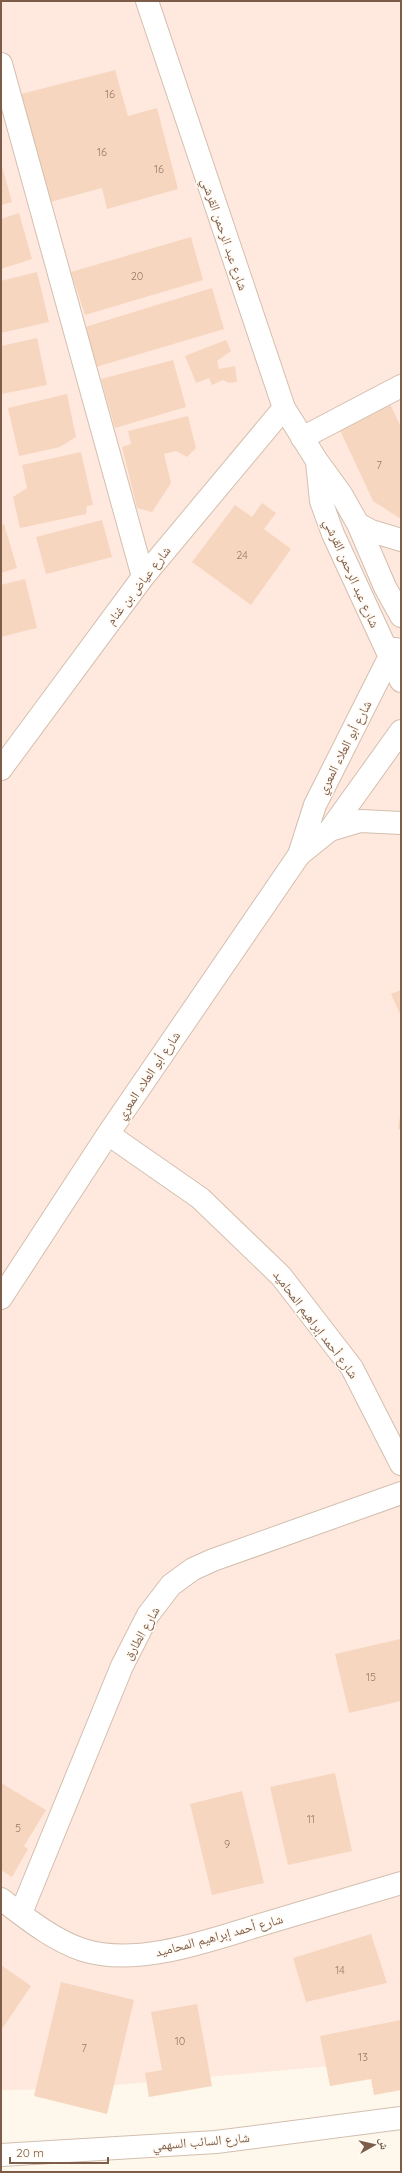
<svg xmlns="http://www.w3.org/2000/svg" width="402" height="2173" font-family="Quicksand,'Noto Naskh Arabic',sans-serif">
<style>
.commercial{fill:#ffe8de}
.building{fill:#f7d6bf}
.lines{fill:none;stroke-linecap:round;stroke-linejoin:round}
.minor-casing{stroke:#d3bfae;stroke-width:24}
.minor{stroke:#fff;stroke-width:22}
.labels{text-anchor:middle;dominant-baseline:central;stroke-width:3;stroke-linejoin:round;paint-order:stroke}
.number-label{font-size:11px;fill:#9c7b67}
.street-label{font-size:13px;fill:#7d5d4a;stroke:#fffaf3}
</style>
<rect width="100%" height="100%" fill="#fef7eb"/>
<!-- commercial -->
<path class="commercial" d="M 1,1 L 401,1 L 401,2060 L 69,2089 L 1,2090 Z"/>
<!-- building -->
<path class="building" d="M 115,70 L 128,116 L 157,108 L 178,189 L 107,209 L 102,188 L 50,202 L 21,94 Z
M 1,163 L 12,202 L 1,205 Z
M 19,213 L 32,259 L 1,269 L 1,219 Z
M 191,237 L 203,280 L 85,315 L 71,272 Z
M 37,272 L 49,322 L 1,333 L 1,281 Z
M 212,288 L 224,329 L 96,367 L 85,327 Z
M 37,338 L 47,385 L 1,394 L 1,346 Z
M 226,340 L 231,351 L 217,361 L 219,369 L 235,366 L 237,382 L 229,383 L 223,380 L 212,385 L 209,378 L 196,383 L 185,356 Z
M 173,360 L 186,407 L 115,428 L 101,379 Z
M 67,394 L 76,437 L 60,447 L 19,456 L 8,408 Z
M 390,404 L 401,427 L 401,519 L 373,501 L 339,428 Z
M 188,416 L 196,448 L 187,457 L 176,451 L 164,454 L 171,483 L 152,512 L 137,508 L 122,447 L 131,444 L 128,431 Z
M 81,452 L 93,505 L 87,506 L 86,514 L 20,528 L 13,497 L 27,488 L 22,465 Z
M 262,503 L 276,513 L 264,529 L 291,549 L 251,605 L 192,562 L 235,505 L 252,517 Z
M 102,520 L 112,557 L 46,574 L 36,537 Z
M 4,524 L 17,568 L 1,573 L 1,525 Z
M 25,579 L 37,628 L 1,637 L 1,585 Z
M 401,990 L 401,1016 L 391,994 Z
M 400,1116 L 401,1116 L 401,1130 L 398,1129 Z
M 400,1639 L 401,1701 L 349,1713 L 335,1654 Z
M 335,1773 L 352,1851 L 288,1865 L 270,1787 Z
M 1,1783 L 46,1810 L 24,1846 L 28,1849 L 12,1877 L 1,1870 Z
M 242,1791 L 264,1883 L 212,1895 L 190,1804 Z
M 371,1934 L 387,1983 L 306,2002 L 293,1958 Z
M 1,1965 L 31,1986 L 2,2029 L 1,2028 Z
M 61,1982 L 134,2000 L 107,2114 L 34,2096 Z
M 197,2004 L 212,2086 L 149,2097 L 145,2073 L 162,2070 L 151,2012 Z
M 401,2020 L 401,2090 L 374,2095 L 371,2079 L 330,2086 L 320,2036 Z"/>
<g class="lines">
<!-- minor casing -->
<g class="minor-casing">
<path id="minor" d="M 147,1 L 284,408 L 317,461 L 341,494 L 358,524 L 385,587 L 401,616
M 1,64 L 143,577
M 302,438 L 401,386
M 317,462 L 321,501 L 333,534 L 401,681
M 358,524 L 371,531 L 401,540
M 1,769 L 143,577 L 284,408
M 330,830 L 360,821 L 401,823
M 299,855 L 315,805 L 390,656 L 396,649
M 108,1134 L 200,1198 L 281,1276 L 352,1368 L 401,1464
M 1,1298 L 108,1134 L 299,855 L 330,830 L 401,731
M 1,1899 C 26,1918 53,1940 83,1950 C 140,1968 215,1938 270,1922 C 314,1909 357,1896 401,1883
M 21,1913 L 122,1666 L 148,1615 L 171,1585 L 193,1569 L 213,1560 L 401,1493
M 1,2155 L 216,2142 L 401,2118"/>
</g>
<!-- minor -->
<use href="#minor" class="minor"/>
</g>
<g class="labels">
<!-- number labels -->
<g class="number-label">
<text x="110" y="94">16</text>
<text x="102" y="152">16</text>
<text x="159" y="169">16</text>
<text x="137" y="276">20</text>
<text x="379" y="465">7</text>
<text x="242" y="555">24</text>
<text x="371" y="1677">15</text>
<text x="311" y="1819">11</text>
<text x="18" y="1828">5</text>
<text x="227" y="1844">9</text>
<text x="340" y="1970">14</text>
<text x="180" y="2041">10</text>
<text x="84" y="2048">7</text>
<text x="363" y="2057">13</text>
</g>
<!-- street labels -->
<g class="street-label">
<text transform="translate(225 234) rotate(71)">شارع عبد الرحمن القرشي</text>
<text transform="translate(352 573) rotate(66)">شارع عبد الرحمن القرشي</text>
<text transform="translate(138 585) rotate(-52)">شارع عياض بن غنام</text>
<text transform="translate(344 747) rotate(-63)">شارع أبو العلاء المعري</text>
<text transform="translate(148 1075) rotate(-56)">شارع أبو العلاء المعري</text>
<text transform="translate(316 1324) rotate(53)">شارع أحمد إبراهيم المحاميد</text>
<text transform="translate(141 1633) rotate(-60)">شارع الطارق</text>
<text transform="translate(219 1935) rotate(-15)">شارع أحمد إبراهيم المحاميد</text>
<text transform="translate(201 2141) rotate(-5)">شارع السائب السهمي</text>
</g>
</g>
<!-- border -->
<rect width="402" height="2173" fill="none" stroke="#7d5d4a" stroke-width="4"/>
<!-- north arrow -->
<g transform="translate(374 2145) rotate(82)" stroke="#fffaf3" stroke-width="3" paint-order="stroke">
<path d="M0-3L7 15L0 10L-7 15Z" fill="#7d5d4a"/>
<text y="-6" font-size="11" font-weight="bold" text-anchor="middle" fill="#7d5d4a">ش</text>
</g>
<!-- scale -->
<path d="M10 2157v6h98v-6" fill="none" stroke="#7d5d4a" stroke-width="2"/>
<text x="16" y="2157" font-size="12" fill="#7d5d4a" stroke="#fffaf3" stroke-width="3" paint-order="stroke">20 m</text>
</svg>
